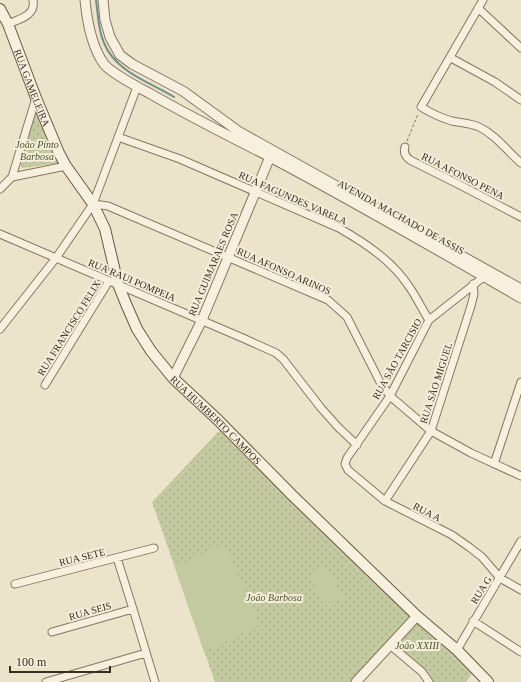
<svg xmlns="http://www.w3.org/2000/svg" width="521" height="682" font-family="'Times New Roman',serif">
<style>
.park{fill:url(#park-dots)}
.pitch{fill:#c4ca9f}
.lines{fill:none;stroke-linecap:round;stroke-linejoin:round}
.stream{stroke:#719089;stroke-width:2}
.minor-casing{stroke:#887660;stroke-width:9}
.tertiary-casing{stroke:#887660;stroke-width:11}
.secondary-casing{stroke:#6b5843;stroke-width:12}
.path{stroke:#887660;stroke-width:1;stroke-dasharray:3 2;stroke-linecap:butt}
.minor{stroke:#f7f0de;stroke-width:7}
.tertiary{stroke:#f7f0de;stroke-width:9}
.secondary{stroke:#f7f0de;stroke-width:10}
.labels{text-anchor:middle;dominant-baseline:central;stroke-width:4;stroke-linejoin:round;paint-order:stroke}
.street-label{font-size:10px;fill:#3a2e22;stroke:#f4edda}
.park-label{font-size:10px;font-style:italic;fill:#49552a;stroke:#f4edda}
</style>
<defs>
<pattern id="park-dots" width="8" height="8" patternUnits="userSpaceOnUse"><rect width="8" height="8" fill="#c4ca9f"/><path d="M2 2h.1M6 6h.1" fill="none" stroke="#a9ae89" stroke-width="1.8" stroke-linecap="round"/></pattern>
</defs>
<rect width="100%" height="100%" fill="#ece3cb"/>
<!-- park -->
<path class="park" d="M 37,105 L 60,163 L 22,168 L 19,161 Z
M 220,430 L 475,669 L 466,682 L 432,682 L 387,646 L 353,682 L 215,682 L 152,502 Z"/>
<!-- pitch -->
<path class="pitch" d="M 224,544 L 260,625 L 204,652 L 175,568 Z
M 325,567 L 344,598 L 323,604 L 311,575 Z"/>
<g class="lines">
<!-- stream -->
<path class="stream" d="M 96,0 C 98,14 98,30 104,43 C 116,72 149,82 174,97"/>
<!-- minor casing -->
<g class="minor-casing">
<path id="minor" d="M 483,0 L 421,107 C 431,113 441,118 452,121 C 461,123 470,123 479,127 C 496,135 507,151 521,163
M 478,8 L 521,48
M 8,24 C 19,19 36,16 33,0
M 451,58 L 495,82 L 521,100
M 118,137 L 180,159 L 339,228 C 365,243 391,260 408,285 C 416,296 422,309 429,320
M 405,147 C 403,153 406,157 410,160 L 460,185 L 521,217
M 12,177 L 36,98
M 0,189 L 12,177 L 66,166
M 93,204 L 108,206 L 328,300 L 347,317 L 380,382 L 390,396 L 431,431 L 471,453 L 521,476
M 0,234 L 245,339 L 276,353 L 283,359 L 321,408 L 338,427 L 357,445
M 486,275 L 429,320 L 390,396 L 347,458 L 345,464 L 348,470 L 385,501 L 452,535 L 469,547 L 482,557 L 500,578 L 521,590
M 0,329 L 56,258 L 93,204 L 137,87
M 45,385 L 109,281
M 494,464 L 521,382
M 385,501 L 431,431 L 471,306 L 474,294 L 473,284
M 117,558 L 133,609 L 155,682
M 15,584 L 154,548
M 473,621 L 521,652
M 52,632 L 133,609
M 390,645 L 422,672 L 429,682
M 457,650 L 521,541
M 46,682 L 146,653"/>
</g>
<!-- tertiary casing -->
<g class="tertiary-casing">
<path id="tertiary" d="M 85,0 C 87,21 91,46 104,64 C 110,72 139,88 149,93 C 189,116 229,136 270,157 C 355,202 438,250 521,298
M 103,0 L 105,20 L 110,37 L 120,55 L 132,64 L 183,91 L 238,131 L 521,289
M 173,378 L 202,320 L 272,152
M 356,682 L 417,616"/>
</g>
<!-- secondary casing -->
<g class="secondary-casing">
<g id="secondary">
<path id="s1" d="M 0,9 L 8,24 L 36,98 L 59,153 L 66,166 L 93,204 L 105,229 L 118,284 L 126,304 L 137,329 L 151,351 L 173,378 L 218,420 L 292,495 L 417,616 L 457,650 L 488,682"/>
</g>
</g>
<!-- path -->
<path class="path" d="M 407,141 L 418,114"/>
<!-- minor -->
<use href="#minor" class="minor"/>
<!-- tertiary -->
<use href="#tertiary" class="tertiary"/>
<!-- secondary -->
<use href="#secondary" class="secondary"/>
</g>
<g class="labels">
<!-- street labels -->
<g class="street-label">
<text stroke="none"><textPath href="#s1" startOffset="85">RUA GAMELEIRA</textPath></text>
<text transform="translate(463 176) rotate(27)">RUA AFONSO PENA</text>
<text transform="translate(293 198) rotate(24)">RUA FAGUNDES VARELA</text>
<text transform="translate(401 217) rotate(29)">AVENIDA MACHADO DE ASSIS</text>
<text transform="translate(213 264) rotate(-67)">RUA GUIMARAES ROSA</text>
<text transform="translate(284 271) rotate(24)">RUA AFONSO ARINOS</text>
<text transform="translate(132 280) rotate(23)">RUA RAUI POMPEIA</text>
<text transform="translate(69 328) rotate(-58)">RUA FRANCISCO FELIX</text>
<text transform="translate(397 359) rotate(-61)">RUA SÃO TARCISIO</text>
<text transform="translate(436 383) rotate(-72)">RUA SÃO MIGUEL</text>
<text stroke="none"><textPath href="#s1" startOffset="471">RUA HUMBERTO CAMPOS</textPath></text>
<text transform="translate(427 512) rotate(27)">RUA A</text>
<text transform="translate(82 557) rotate(-14)">RUA SETE</text>
<text transform="translate(481 590) rotate(-58)">RUA G</text>
<text transform="translate(90 611) rotate(-16)">RUA SEIS</text>
</g>
<!-- park labels -->
<g class="park-label">
<text x="37" y="144">Joâo Pinto<tspan x="37" dy="12">Barbosa</tspan></text>
<text x="274" y="597">João Barbosa</text>
<text x="417" y="645">João XXIII</text>
</g>
</g>
<!-- scale -->
<path d="M10 666v6h100v-6" fill="none" stroke="#3a2e22" stroke-width="2"/>
<text x="16" y="666" font-size="12" fill="#3a2e22" stroke="#f4edda" stroke-width="3" paint-order="stroke">100 m</text>
</svg>
